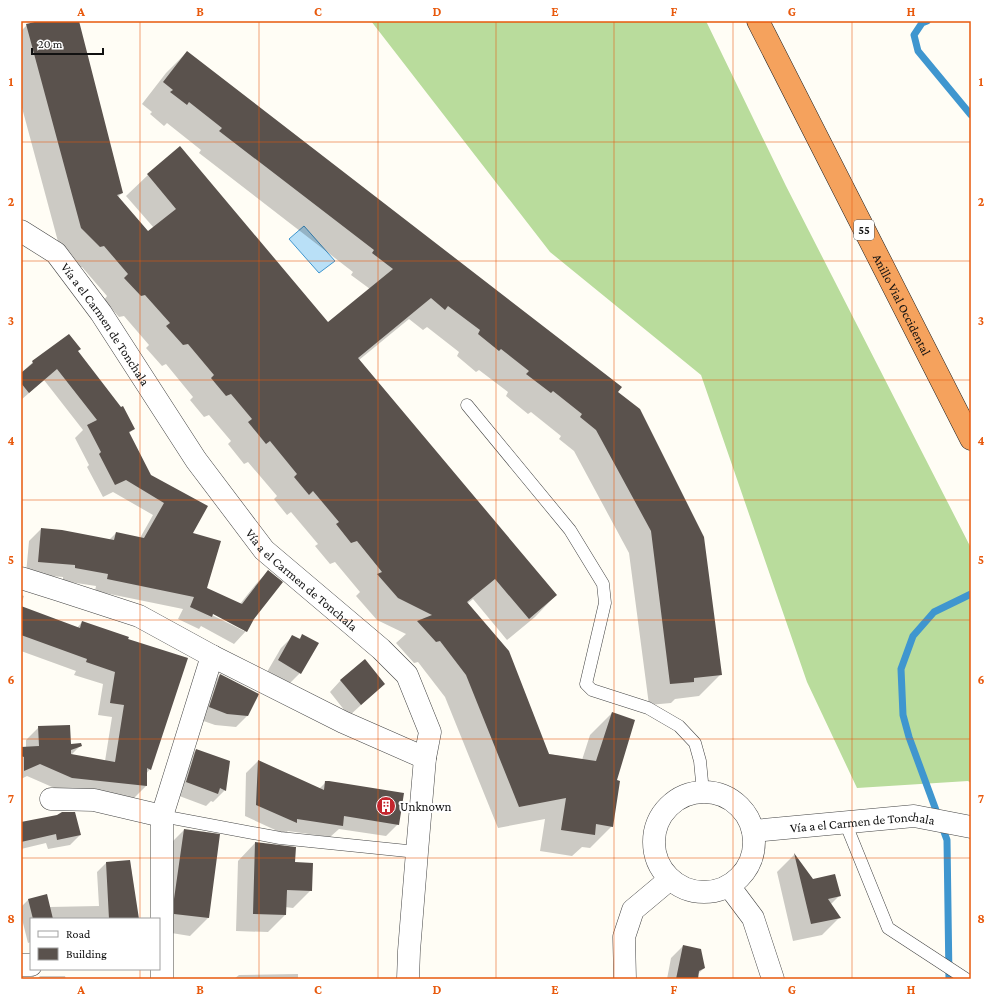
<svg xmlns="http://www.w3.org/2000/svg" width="992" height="1000" font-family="'Crimson Pro',serif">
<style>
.forest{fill:#b9dc9c}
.water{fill:#b9e0f7;stroke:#3f96cf}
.shadow{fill:#0003;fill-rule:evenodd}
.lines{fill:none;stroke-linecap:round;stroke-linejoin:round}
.stream{stroke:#3f96cf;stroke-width:7}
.building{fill:#5a524d}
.lane-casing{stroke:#444;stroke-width:13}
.street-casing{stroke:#444;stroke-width:23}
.highway-casing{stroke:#222;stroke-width:23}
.lane{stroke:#fff;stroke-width:12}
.street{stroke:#fff;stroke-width:22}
.highway{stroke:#f5a25d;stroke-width:22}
.grid{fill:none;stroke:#e8590c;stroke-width:1;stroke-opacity:0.55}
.labels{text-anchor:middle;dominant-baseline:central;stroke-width:4;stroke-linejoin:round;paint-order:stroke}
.shield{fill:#fff;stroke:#585858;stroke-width:1}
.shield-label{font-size:12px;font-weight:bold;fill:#111}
.street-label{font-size:13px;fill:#111;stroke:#fff}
.poi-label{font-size:13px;fill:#111;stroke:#fff;text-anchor:start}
.neatline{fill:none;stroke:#e8590c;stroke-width:1.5}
.grid-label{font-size:13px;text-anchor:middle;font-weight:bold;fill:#e8590c}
</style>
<rect width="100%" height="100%" fill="#fffdf5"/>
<!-- forest -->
<path class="forest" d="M 371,21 L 706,21 L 786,186 L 971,548 L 971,783 L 968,781 L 857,788 L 807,682 L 701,375 L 550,252 Z"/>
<!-- water -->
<path class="water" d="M 304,226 L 335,261 L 319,273 L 289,239 Z"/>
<!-- shadow -->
<path class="shadow" d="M 45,21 L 78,21 L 122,193 L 118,197 L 148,233 L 154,228 L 126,196 L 148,175 L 328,323 L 370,289 L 351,275 L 353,272 L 199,153 L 201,150 L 167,123 L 164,126 L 150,114 L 152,112 L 142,104 L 166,73 L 187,52 L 617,392 L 721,674 L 699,696 L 675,699 L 671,703 L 649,705 L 629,553 L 574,451 L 559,439 L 561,436 L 531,412 L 528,414 L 506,396 L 508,392 L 479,370 L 476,372 L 457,356 L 459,352 L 427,327 L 423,330 L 409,319 L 359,360 L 556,595 L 535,617 L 507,640 L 473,599 L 467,604 L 549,754 L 582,760 L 590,735 L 612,713 L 615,781 L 612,826 L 590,848 L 582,847 L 572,856 L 540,851 L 545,819 L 498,828 L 445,697 L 418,662 L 414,663 L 396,643 L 406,634 L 377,620 L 356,596 L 360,592 L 335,562 L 330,564 L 315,546 L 318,544 L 291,512 L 287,515 L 274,499 L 277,496 L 248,462 L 244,464 L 228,444 L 231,441 L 209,415 L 204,417 L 190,400 L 193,397 L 166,364 L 162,366 L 146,348 L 149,345 L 124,316 L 119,317 L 104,300 L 107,296 L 82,267 L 78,268 L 60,249 L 21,104 L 21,31 L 27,25 Z
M 77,351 L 134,429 L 128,434 L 150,476 L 192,534 L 206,589 L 240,604 L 256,584 L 268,571 L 253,618 L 246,631 L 234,644 L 201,626 L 199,629 L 178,619 L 183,609 L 95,591 L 96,586 L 63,581 L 63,577 L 26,574 L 29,541 L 41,529 L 109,540 L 116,533 L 140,538 L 153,515 L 113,492 L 103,497 L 87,467 L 89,465 L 75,438 L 83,430 L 44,380 L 21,400 L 21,373 L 33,362 ZM 209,611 L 244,629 L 244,631 L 208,613 Z
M 21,595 L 24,596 L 21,605 Z
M 21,607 L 77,628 L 82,622 L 128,637 L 150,769 L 146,774 L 146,786 L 134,798 L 59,790 L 27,776 L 21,779 L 21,748 L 26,748 L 26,740 L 39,727 L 70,745 L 81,745 L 71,755 L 105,761 L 112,717 L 98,715 L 103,684 L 74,675 L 76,671 L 21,651 Z
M 303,635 L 300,673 L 288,685 L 267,672 L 281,648 L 293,636 L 299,639 Z
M 220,675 L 248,715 L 236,727 L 215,725 L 198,719 L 208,687 Z
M 341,680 L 384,684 L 349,716 L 330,692 Z
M 196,750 L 225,790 L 213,802 L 211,801 L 206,806 L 174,794 L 185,762 Z
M 258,761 L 319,789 L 326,782 L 398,824 L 386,836 L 339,829 L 330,837 L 288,831 L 284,834 L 245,816 L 246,773 Z
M 21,823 L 80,835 L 70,845 L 48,849 L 46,843 L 21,849 Z
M 184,830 L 218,835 L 208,918 L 190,936 L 159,931 L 167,847 Z
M 255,843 L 294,863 L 311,890 L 293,908 L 285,907 L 285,915 L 268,932 L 236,931 L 238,861 Z
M 794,855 L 813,880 L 839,896 L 830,905 L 839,918 L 822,935 L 793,941 L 777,872 Z
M 130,861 L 138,919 L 31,919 L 31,942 L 28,943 L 21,915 L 21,907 L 28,900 L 49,907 L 99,906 L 97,872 L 106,863 Z
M 683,946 L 704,968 L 698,974 L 697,979 L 667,979 L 671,958 Z
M 298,974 L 298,979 L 234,979 L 239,975 Z
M 40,976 L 65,976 L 66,979 L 37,979 Z"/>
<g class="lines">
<!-- stream -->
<path class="stream" d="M 927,21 L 922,23 L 914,35 L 918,51 L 971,115
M 949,979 L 947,840 L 909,737 L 903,715 L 901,669 L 913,636 L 934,612 L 971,594"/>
</g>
<!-- building -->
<path class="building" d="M 39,21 L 79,21 L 123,193 L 117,195 L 148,231 L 176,209 L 147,174 L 180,146 L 328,322 L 393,269 L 372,253 L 374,250 L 219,131 L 222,128 L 189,102 L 187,105 L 170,92 L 173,90 L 163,82 L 187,51 L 622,387 L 618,392 L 640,409 L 704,537 L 722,675 L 694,678 L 694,682 L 670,684 L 651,531 L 596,430 L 580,417 L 582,414 L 553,391 L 551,393 L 526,374 L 529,371 L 501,349 L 499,351 L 478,334 L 480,330 L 448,306 L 445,310 L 431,298 L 358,358 L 557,595 L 529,619 L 495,579 L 467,602 L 509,651 L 549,754 L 596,761 L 612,712 L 635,720 L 617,780 L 620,781 L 613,827 L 596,824 L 595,835 L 561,830 L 566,798 L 519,807 L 466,675 L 440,641 L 436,642 L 417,621 L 432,615 L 398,598 L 377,574 L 382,572 L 357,541 L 351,543 L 336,524 L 339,522 L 313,491 L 309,495 L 294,477 L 297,474 L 270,441 L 266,444 L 248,422 L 252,419 L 231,394 L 226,396 L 211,378 L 214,375 L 188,344 L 183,345 L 166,326 L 170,323 L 145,295 L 141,296 L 124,278 L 128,274 L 104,246 L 100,247 L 81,228 L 26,24 Z
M 69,334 L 81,349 L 78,351 L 121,407 L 123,406 L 135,429 L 129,432 L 151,475 L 208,506 L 193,533 L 221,541 L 207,588 L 242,604 L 268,570 L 283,582 L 254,619 L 247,632 L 213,614 L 212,617 L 190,607 L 194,597 L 107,579 L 108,574 L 75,568 L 75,565 L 38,562 L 41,528 L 62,530 L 114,540 L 116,532 L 144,538 L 164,503 L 126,480 L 115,485 L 99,454 L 101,452 L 87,425 L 97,420 L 57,369 L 29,393 L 21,383 L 21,373 L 33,363 L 32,361 Z
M 21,606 L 80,628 L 82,621 L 129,637 L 128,639 L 188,658 L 151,770 L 147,768 L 147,786 L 72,778 L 40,764 L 24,771 L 24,757 L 21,756 L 21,747 L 39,746 L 38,726 L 70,725 L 71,744 L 81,743 L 82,746 L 71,750 L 71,754 L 115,762 L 124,705 L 110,703 L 115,672 L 86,662 L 87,659 L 21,635 Z
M 302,634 L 319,643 L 301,674 L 278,660 L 292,635 L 300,639 Z
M 365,659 L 385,684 L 361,705 L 340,680 Z
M 220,674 L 259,694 L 248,716 L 227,714 L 209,707 Z
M 196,749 L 230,761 L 226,791 L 220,788 L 218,794 L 186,782 Z
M 258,760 L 324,790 L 325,781 L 329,781 L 404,793 L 399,825 L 344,816 L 343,826 L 297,819 L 297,823 L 256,805 Z
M 62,812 L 75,812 L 81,835 L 57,840 L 56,834 L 21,842 L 21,822 L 57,815 Z
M 184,829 L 220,834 L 209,918 L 174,914 L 174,899 Z
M 255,842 L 296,847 L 295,862 L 313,863 L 312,891 L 287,890 L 286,915 L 253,914 Z
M 794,853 L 813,879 L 835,874 L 841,896 L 828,899 L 841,918 L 811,924 Z
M 130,860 L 139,919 L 109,919 L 106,862 Z
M 47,894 L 53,919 L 33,919 L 28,899 Z
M 683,945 L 701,949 L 705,968 L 699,971 L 698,979 L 676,979 Z"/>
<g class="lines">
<!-- lane casing -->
<g class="lane-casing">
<path id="lane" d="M 467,405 L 570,530 L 603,584 L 605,603 L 586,684 L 592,690 L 648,708 L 679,726 L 695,743 L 700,761 L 703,792
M 162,816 L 280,838 L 417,852
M 845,822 L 888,928 L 966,979"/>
</g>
<!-- street casing -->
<g class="street-casing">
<g id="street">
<path id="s1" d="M 21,231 L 56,253 L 101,313 L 196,460 L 264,550 L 381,649 L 407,675 L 430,732 L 425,758 L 417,852 L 409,951 L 408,979"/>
<path d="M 21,578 L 59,590 L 139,616 L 212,656 L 343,722 L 425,758"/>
<circle cx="704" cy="842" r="50"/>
<path d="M 51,799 L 94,800 L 162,816"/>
<path id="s2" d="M 753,831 L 914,816 L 971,827"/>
<path d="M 729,886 L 753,918 L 773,979"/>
<path d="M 21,965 L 31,965"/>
<path d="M 162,979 L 162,816 L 212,656"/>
<path d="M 625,979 L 624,937 L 633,910 L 670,879"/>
</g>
</g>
<!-- highway casing -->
<g class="highway-casing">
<g id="highway">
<path id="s3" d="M 758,21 L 971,439"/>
</g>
</g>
<!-- lane -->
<use href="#lane" class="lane"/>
<!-- street -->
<use href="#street" class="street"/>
<!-- highway -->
<use href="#highway" class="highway"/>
</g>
<!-- grid -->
<path class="grid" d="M 140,21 L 140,919M 259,21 L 259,979M 378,21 L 378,979M 496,21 L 496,979M 614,21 L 614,979M 733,21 L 733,979M 852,21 L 852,979M 21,142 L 971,142M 21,261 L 971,261M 21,380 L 971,380M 21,500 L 971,500M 21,620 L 971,620M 21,739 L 971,739M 21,858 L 971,858M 140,969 L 140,979"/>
<!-- icons -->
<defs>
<g id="building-disc" transform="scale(1)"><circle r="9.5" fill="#c4262e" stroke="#fff"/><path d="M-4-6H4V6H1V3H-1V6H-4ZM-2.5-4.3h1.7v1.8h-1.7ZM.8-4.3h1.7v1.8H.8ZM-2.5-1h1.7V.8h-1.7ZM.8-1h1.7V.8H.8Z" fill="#fff"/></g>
</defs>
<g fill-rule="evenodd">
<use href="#building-disc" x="386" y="806"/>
</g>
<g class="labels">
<!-- shield labels -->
<rect class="shield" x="854" y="220" width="20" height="20" rx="3"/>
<g class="shield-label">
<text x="864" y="230">55</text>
</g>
<!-- street labels -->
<g class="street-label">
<text stroke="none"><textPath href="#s3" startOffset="318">Anillo Vial Occidental</textPath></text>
<text stroke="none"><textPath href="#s1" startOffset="128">Vía a el Carmen de Tonchala</textPath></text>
<text stroke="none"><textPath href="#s1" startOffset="452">Vía a el Carmen de Tonchala</textPath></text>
<text stroke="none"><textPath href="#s2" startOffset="110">Vía a el Carmen de Tonchala</textPath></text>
</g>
<!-- poi labels -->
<g class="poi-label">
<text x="400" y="806">Unknown</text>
</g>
</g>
<!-- border -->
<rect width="992" height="1000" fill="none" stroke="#ffffff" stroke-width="44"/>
<!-- legend -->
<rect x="30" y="918" width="130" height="52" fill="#ffffff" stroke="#a0a0a0"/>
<rect x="38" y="931" width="20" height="6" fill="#ffffff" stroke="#a0a0a0"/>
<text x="66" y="938" font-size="12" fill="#111111">Road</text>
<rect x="38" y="948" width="20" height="12" fill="#5a524d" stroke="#a0a0a0"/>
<text x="66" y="958" font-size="12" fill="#111111">Building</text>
<!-- scale -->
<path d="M32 48v6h71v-6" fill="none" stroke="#111111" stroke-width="2"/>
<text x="38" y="48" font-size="12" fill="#111111" stroke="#ffffff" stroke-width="3" paint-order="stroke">20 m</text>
<rect x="22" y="22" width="948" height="956" class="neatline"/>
<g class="grid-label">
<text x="81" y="16">A</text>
<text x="200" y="16">B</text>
<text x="318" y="16">C</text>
<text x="437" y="16">D</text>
<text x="555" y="16">E</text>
<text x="674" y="16">F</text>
<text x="792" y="16">G</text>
<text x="911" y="16">H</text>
<text x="11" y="86">1</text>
<text x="981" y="86">1</text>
<text x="11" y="206">2</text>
<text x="981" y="206">2</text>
<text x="11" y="325">3</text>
<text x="981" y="325">3</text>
<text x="11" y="445">4</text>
<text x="981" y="445">4</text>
<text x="11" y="564">5</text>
<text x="981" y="564">5</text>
<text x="11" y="684">6</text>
<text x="981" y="684">6</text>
<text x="11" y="803">7</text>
<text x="981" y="803">7</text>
<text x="11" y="923">8</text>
<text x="981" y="923">8</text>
<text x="81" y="994">A</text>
<text x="200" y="994">B</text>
<text x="318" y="994">C</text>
<text x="437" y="994">D</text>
<text x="555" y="994">E</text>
<text x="674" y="994">F</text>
<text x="792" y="994">G</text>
<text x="911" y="994">H</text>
</g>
</svg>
